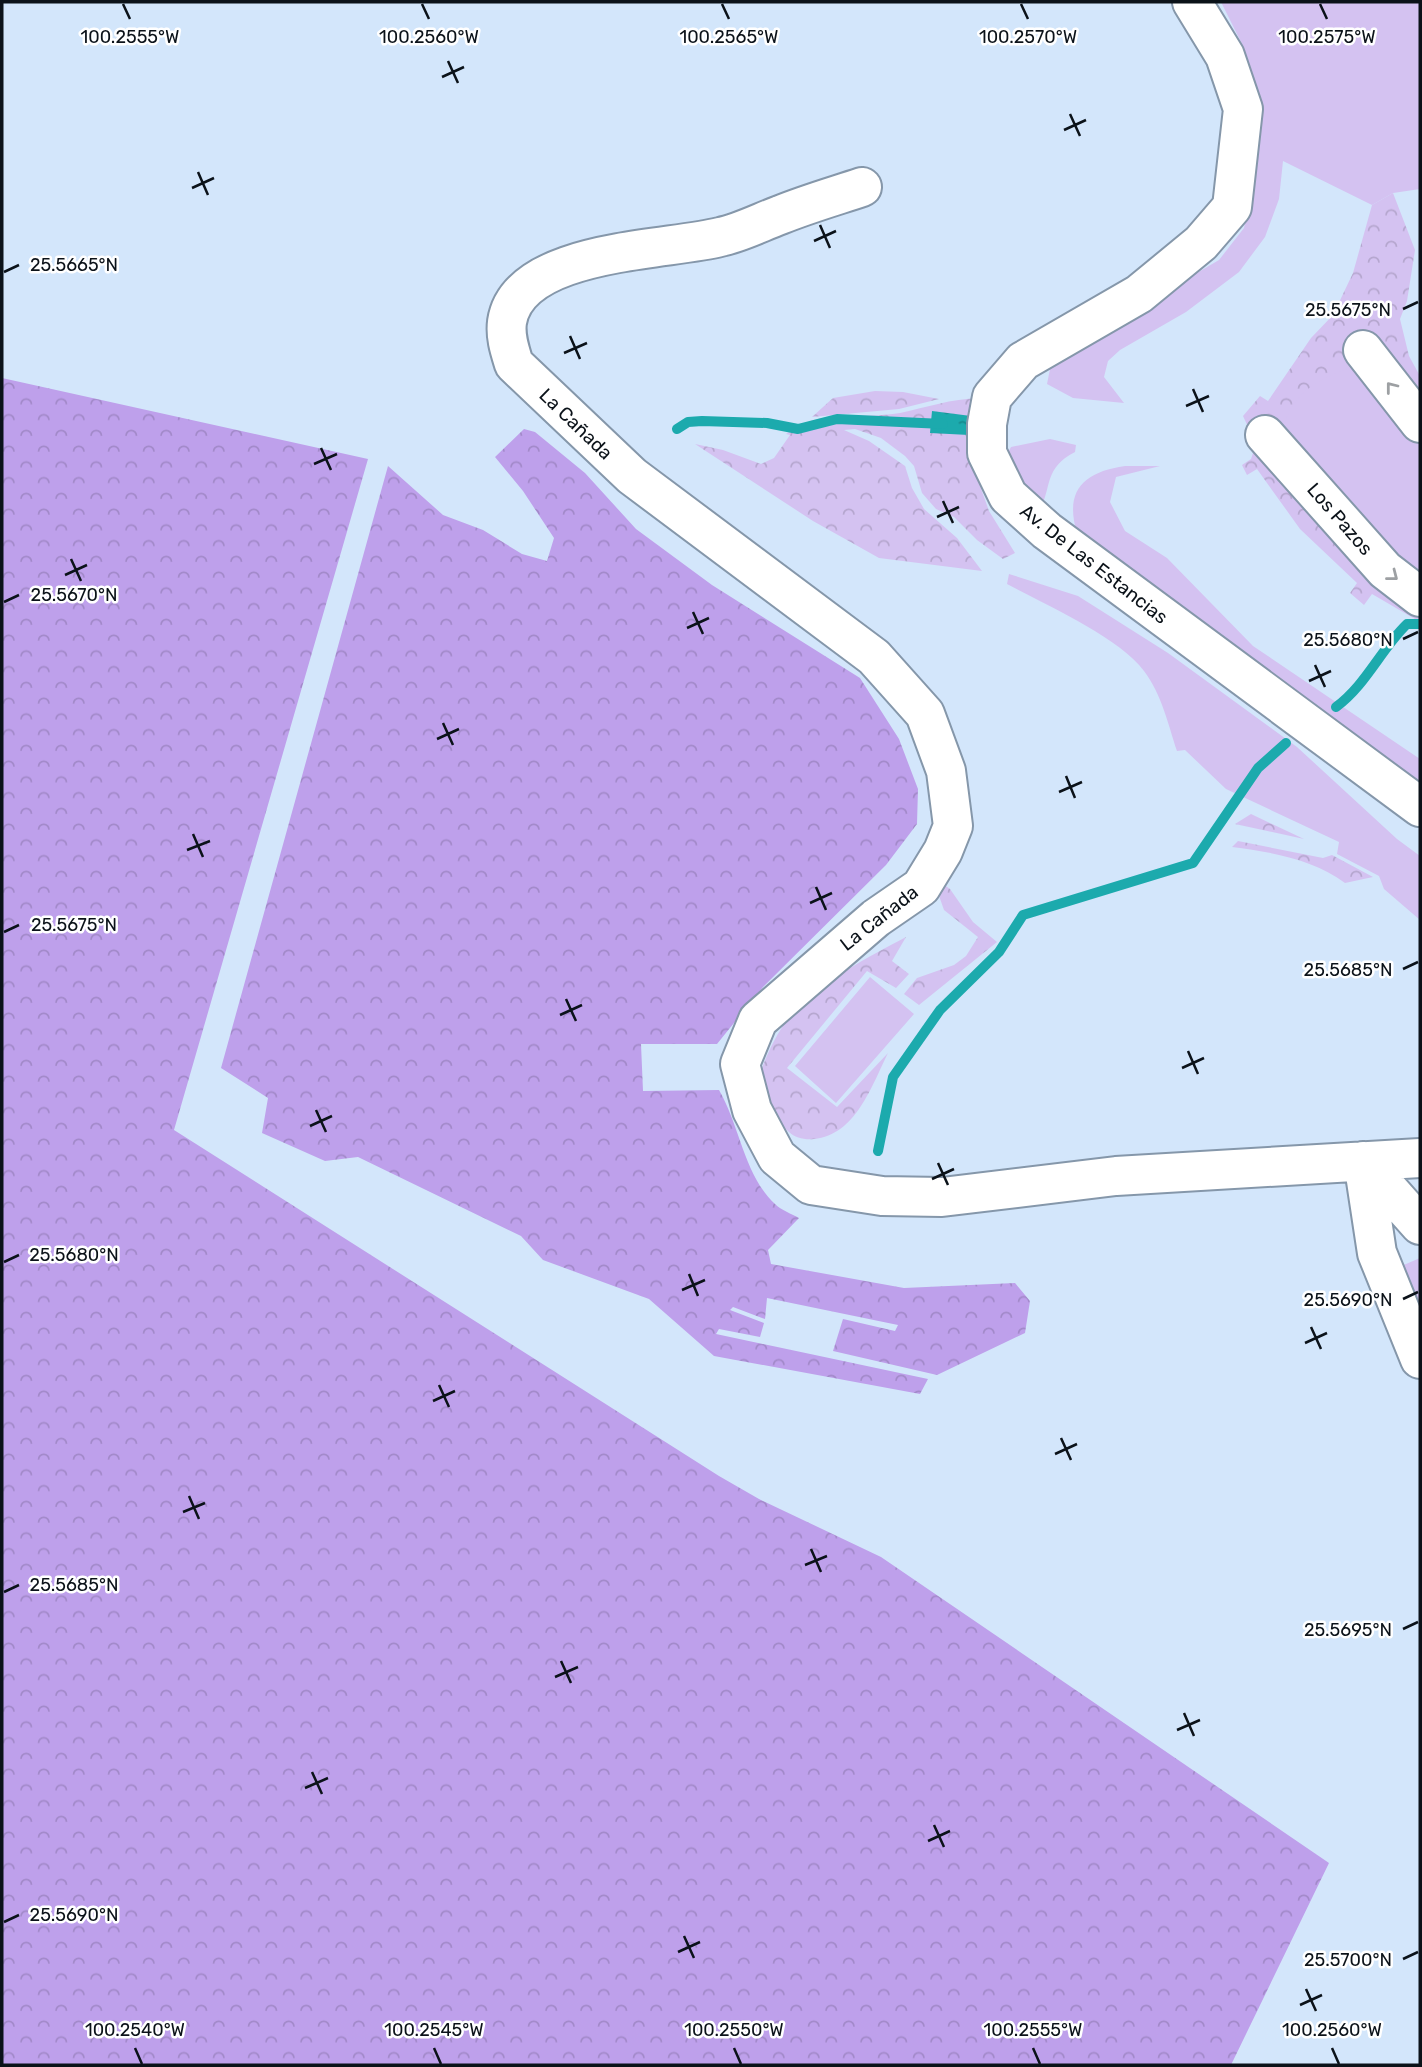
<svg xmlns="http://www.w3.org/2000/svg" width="1422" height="2067" font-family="Rubik,sans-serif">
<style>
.forest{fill:url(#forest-crowns)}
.park{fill:url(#park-crowns)}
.garden{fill:#d4c2f1}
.water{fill:url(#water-ripples)}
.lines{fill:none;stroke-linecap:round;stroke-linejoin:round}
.stream{stroke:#1caaad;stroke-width:10}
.minor-casing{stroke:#8597aa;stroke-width:42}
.minor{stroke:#fff;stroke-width:38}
.oneway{stroke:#9da0a3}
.ticks{fill:none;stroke:#0b1219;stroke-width:2.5}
.labels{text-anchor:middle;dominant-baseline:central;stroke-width:5;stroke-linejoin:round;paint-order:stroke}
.street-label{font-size:19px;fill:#0b1219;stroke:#fff}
.ticks-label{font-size:18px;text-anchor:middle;fill:#0b1219;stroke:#fff;stroke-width:5;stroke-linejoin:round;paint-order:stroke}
</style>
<defs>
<pattern id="forest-crowns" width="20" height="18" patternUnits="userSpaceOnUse" patternTransform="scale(1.75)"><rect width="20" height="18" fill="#bea0eb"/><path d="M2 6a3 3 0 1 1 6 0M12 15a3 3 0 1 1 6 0" fill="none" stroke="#a289c9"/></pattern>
<pattern id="park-crowns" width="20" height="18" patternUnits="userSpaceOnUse" patternTransform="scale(1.75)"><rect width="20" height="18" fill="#d4c2f1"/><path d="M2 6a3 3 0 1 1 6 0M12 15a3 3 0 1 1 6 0" fill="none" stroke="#b5a6ce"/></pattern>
<pattern id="water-ripples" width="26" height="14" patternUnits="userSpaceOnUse" patternTransform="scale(1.75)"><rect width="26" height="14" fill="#1caaad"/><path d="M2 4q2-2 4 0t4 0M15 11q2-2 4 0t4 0" fill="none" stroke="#17898c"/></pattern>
</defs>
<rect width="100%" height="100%" fill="#d3e6fb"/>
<!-- forest -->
<path class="forest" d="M 2,378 L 368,459 L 174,1130 L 719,1476 L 759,1499 L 881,1557 L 1329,1863 L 1231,2065 L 2,2065 Z
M 524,429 L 535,432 L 585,473 L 636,529 L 712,585 L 860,678 L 899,739 L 918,789 L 917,824 L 886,865 L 763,987 L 717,1044 L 641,1044 L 643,1091 L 719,1090 C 740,1126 744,1175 775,1204 C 781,1210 792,1214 799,1218 L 768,1250 L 771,1264 L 904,1288 L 1015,1283 L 1030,1301 L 1025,1333 L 937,1375 L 833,1351 L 843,1319 L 895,1331 L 898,1325 L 767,1298 L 765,1319 L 733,1307 L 730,1310 L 764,1323 L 760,1337 L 719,1329 L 716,1334 L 928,1379 L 920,1394 L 714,1356 L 649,1299 L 543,1260 L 521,1236 L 358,1157 L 325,1161 L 262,1133 L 268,1098 L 221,1068 L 388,466 L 443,515 L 483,530 L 522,554 L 547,561 L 554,538 L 523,491 L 495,457 Z"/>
<!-- park -->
<path class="park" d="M 1393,193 L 1415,250 L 1407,301 L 1400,319 L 1409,356 L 1420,376 L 1420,622 L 1372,594 L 1364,605 L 1350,593 L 1357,583 L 1300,529 L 1257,469 L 1247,475 L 1242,465 L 1251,459 L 1256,444 L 1243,416 L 1260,396 L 1268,401 L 1311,338 L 1333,315 L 1353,273 L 1372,205 Z
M 875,391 L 903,392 L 939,399 L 899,409 L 812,417 L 833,398 Z
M 979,398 L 975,472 L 989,511 L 1015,553 L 1003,559 L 977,540 L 954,517 L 936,509 L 922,493 L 914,466 L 905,456 L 881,438 L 855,429 L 844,430 L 869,441 L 905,466 L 912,488 L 924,509 L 957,538 L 982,571 L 879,558 L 813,521 L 695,444 L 723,450 L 761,464 L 774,458 L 790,435 L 786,434 C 821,407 861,420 900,413 C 927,407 951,399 979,398 Z
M 1251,814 L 1304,839 L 1235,824 Z
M 1238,841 L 1323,858 L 1332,855 L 1373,877 L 1345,883 C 1313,859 1271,852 1232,847 Z
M 943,884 L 950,889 L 973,922 L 997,942 L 919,1005 L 904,994 L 917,978 L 954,965 L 966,956 L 978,937 L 944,910 L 938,893 Z
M 906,937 L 892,961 L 909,974 L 896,988 L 867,971 L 787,1068 L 837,1107 L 888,1053 C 872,1085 856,1135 814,1139 C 805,1140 795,1138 789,1132 C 774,1119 766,1098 757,1081 C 766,1057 775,1034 792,1014 C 818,983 870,956 906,937 Z"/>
<!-- garden -->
<path class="garden" d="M 1221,2 L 1420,2 L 1420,189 L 1393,193 L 1372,205 L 1283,161 L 1279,199 L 1265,237 L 1239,272 L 1186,312 L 1120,350 L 1108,361 L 1104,377 L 1124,403 L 1073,398 L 1047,384 L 1050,369 L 1093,334 L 1219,260 L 1244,228 L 1261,131 L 1258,97 L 1242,44 Z
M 1352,367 L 1380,397 L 1420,456 L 1420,581 L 1283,429 C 1292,392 1319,379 1352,367 Z
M 1050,439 L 1076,445 L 1075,452 C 1044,468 1052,486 1040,510 L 1005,458 L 1011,447 Z
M 1125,466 L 1160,466 L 1116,477 L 1110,502 L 1125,531 L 1167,558 L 1253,646 L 1420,759 L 1420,786 L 1077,533 C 1064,490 1084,472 1125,466 Z
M 1009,574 L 1078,596 L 1168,653 L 1297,747 L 1397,839 L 1420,856 L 1420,920 L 1384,889 L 1379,876 L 1337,854 L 1339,842 L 1226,789 L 1185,750 L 1177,751 C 1168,724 1162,695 1144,671 C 1119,637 1046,605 1007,584 Z
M 870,977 L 914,1014 L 836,1103 L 795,1066 Z
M 1420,1258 L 1420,1315 L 1399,1267 Z"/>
<!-- water -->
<path class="water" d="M 932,411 L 971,416 L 969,435 L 930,433 Z"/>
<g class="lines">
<!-- stream -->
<path class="stream" d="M 677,429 L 688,422 L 702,421 L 767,423 L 798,429 L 837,419 L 943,424
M 1336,707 C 1366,685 1381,649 1407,624 L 1420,624
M 878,1151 L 893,1077 L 940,1010 L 999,952 L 1023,915 L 1193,863 L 1258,768 L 1286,743"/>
<!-- minor casing -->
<g class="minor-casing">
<path id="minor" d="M 1192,2 L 1225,56 L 1243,109 L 1232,207 L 1201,243 L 1139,294 L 1023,361 L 992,397 L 987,424 L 987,453 L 1008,496 L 1047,531 L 1420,807
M 862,187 C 835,196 807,204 780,215 C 761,222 740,233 720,237 C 666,251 518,249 507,322 C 505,337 510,351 514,364 L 632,476 L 874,657 L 925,714 L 946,771 L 953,826 L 943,851 L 921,887 L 876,918 L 758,1020 L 740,1064 L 752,1110 L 777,1157 L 811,1185 L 882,1196 L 942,1197 L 1116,1176 L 1420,1158
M 1363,350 L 1420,423
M 1265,435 L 1385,570 L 1420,597
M 1363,1161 L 1377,1253 L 1420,1359
M 1363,1161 L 1420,1225"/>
</g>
<!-- minor -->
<use href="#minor" class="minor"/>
</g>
<!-- one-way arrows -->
<defs><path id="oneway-chevron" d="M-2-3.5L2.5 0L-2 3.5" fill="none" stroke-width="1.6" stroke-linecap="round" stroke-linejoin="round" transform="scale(1.75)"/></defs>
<g class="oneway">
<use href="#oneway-chevron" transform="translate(1391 387) rotate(-128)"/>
<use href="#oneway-chevron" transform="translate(1393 576) rotate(38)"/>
</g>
<!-- ticks -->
<path class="ticks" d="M 123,4 L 130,19M 422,4 L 429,19M 722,4 L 729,19M 1021,4 L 1028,19M 1320,4 L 1327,19M 448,61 L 458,83M 442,77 L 464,67M 1070,114 L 1080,136M 1064,130 L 1086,120M 198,172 L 208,195M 192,188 L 214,178M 820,225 L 830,248M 814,241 L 836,231M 4,272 L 19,265M 1403,309 L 1418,302M 570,336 L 580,359M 564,353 L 587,343M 1193,389 L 1203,412M 1186,406 L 1209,396M 321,448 L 331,470M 314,464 L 337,454M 943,501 L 953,523M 937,517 L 959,507M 71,559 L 81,581M 65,575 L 87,565M 4,602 L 19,595M 693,612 L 703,634M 687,628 L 709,618M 1403,639 L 1418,632M 1315,665 L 1325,687M 1309,681 L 1331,671M 443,723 L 453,745M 437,739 L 459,729M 1066,776 L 1075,798M 1059,792 L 1082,782M 193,834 L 203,857M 187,850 L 210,841M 816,887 L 826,910M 810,903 L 832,893M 4,932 L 19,925M 1403,969 L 1418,962M 566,999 L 576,1021M 560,1015 L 582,1005M 1188,1051 L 1198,1074M 1182,1068 L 1204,1058M 316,1110 L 326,1132M 310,1126 L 332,1116M 938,1163 L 948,1185M 932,1179 L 954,1169M 4,1262 L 19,1255M 689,1274 L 698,1296M 682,1290 L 705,1280M 1403,1299 L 1418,1292M 1311,1327 L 1321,1349M 1305,1343 L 1327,1333M 439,1385 L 449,1407M 433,1401 L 455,1391M 1061,1438 L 1071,1460M 1055,1454 L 1077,1444M 189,1496 L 199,1519M 183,1512 L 205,1503M 811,1549 L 821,1572M 805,1565 L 827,1556M 4,1592 L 19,1585M 1403,1629 L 1418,1622M 561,1661 L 571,1683M 555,1677 L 578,1667M 1184,1713 L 1194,1736M 1177,1730 L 1200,1720M 312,1772 L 322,1794M 305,1788 L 328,1778M 934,1825 L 944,1847M 928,1841 L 950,1831M 4,1922 L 19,1915M 684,1936 L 694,1958M 678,1952 L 700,1942M 1403,1959 L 1418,1952M 1306,1989 L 1316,2011M 1300,2005 L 1322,1995M 135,2048 L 142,2064M 434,2048 L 441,2064M 734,2048 L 741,2064M 1033,2048 L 1040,2064M 1332,2048 L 1339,2064"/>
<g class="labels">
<!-- street labels -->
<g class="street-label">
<text transform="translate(576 424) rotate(44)">La Cañada</text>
<text transform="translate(1340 519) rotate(49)">Los Pazos</text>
<text transform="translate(1094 564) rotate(38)">Av. De Las Estancias</text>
<text transform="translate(879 918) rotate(-38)">La Cañada</text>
</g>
</g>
<g class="ticks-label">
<text x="130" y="43">100.2555°W</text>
<text x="429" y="43">100.2560°W</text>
<text x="729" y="43">100.2565°W</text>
<text x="1028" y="43">100.2570°W</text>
<text x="1327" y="43">100.2575°W</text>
<text x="74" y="271">25.5665°N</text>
<text x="1348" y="316">25.5675°N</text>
<text x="74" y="601">25.5670°N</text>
<text x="1348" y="646">25.5680°N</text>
<text x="74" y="931">25.5675°N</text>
<text x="1348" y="976">25.5685°N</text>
<text x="74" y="1261">25.5680°N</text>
<text x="1348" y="1306">25.5690°N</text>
<text x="74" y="1591">25.5685°N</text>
<text x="1348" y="1636">25.5695°N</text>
<text x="74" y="1921">25.5690°N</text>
<text x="1348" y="1966">25.5700°N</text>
<text x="135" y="2036">100.2540°W</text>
<text x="434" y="2036">100.2545°W</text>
<text x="734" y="2036">100.2550°W</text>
<text x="1033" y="2036">100.2555°W</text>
<text x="1332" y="2036">100.2560°W</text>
</g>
<!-- border -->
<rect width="1422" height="2067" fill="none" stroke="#0b1219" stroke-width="7"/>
</svg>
